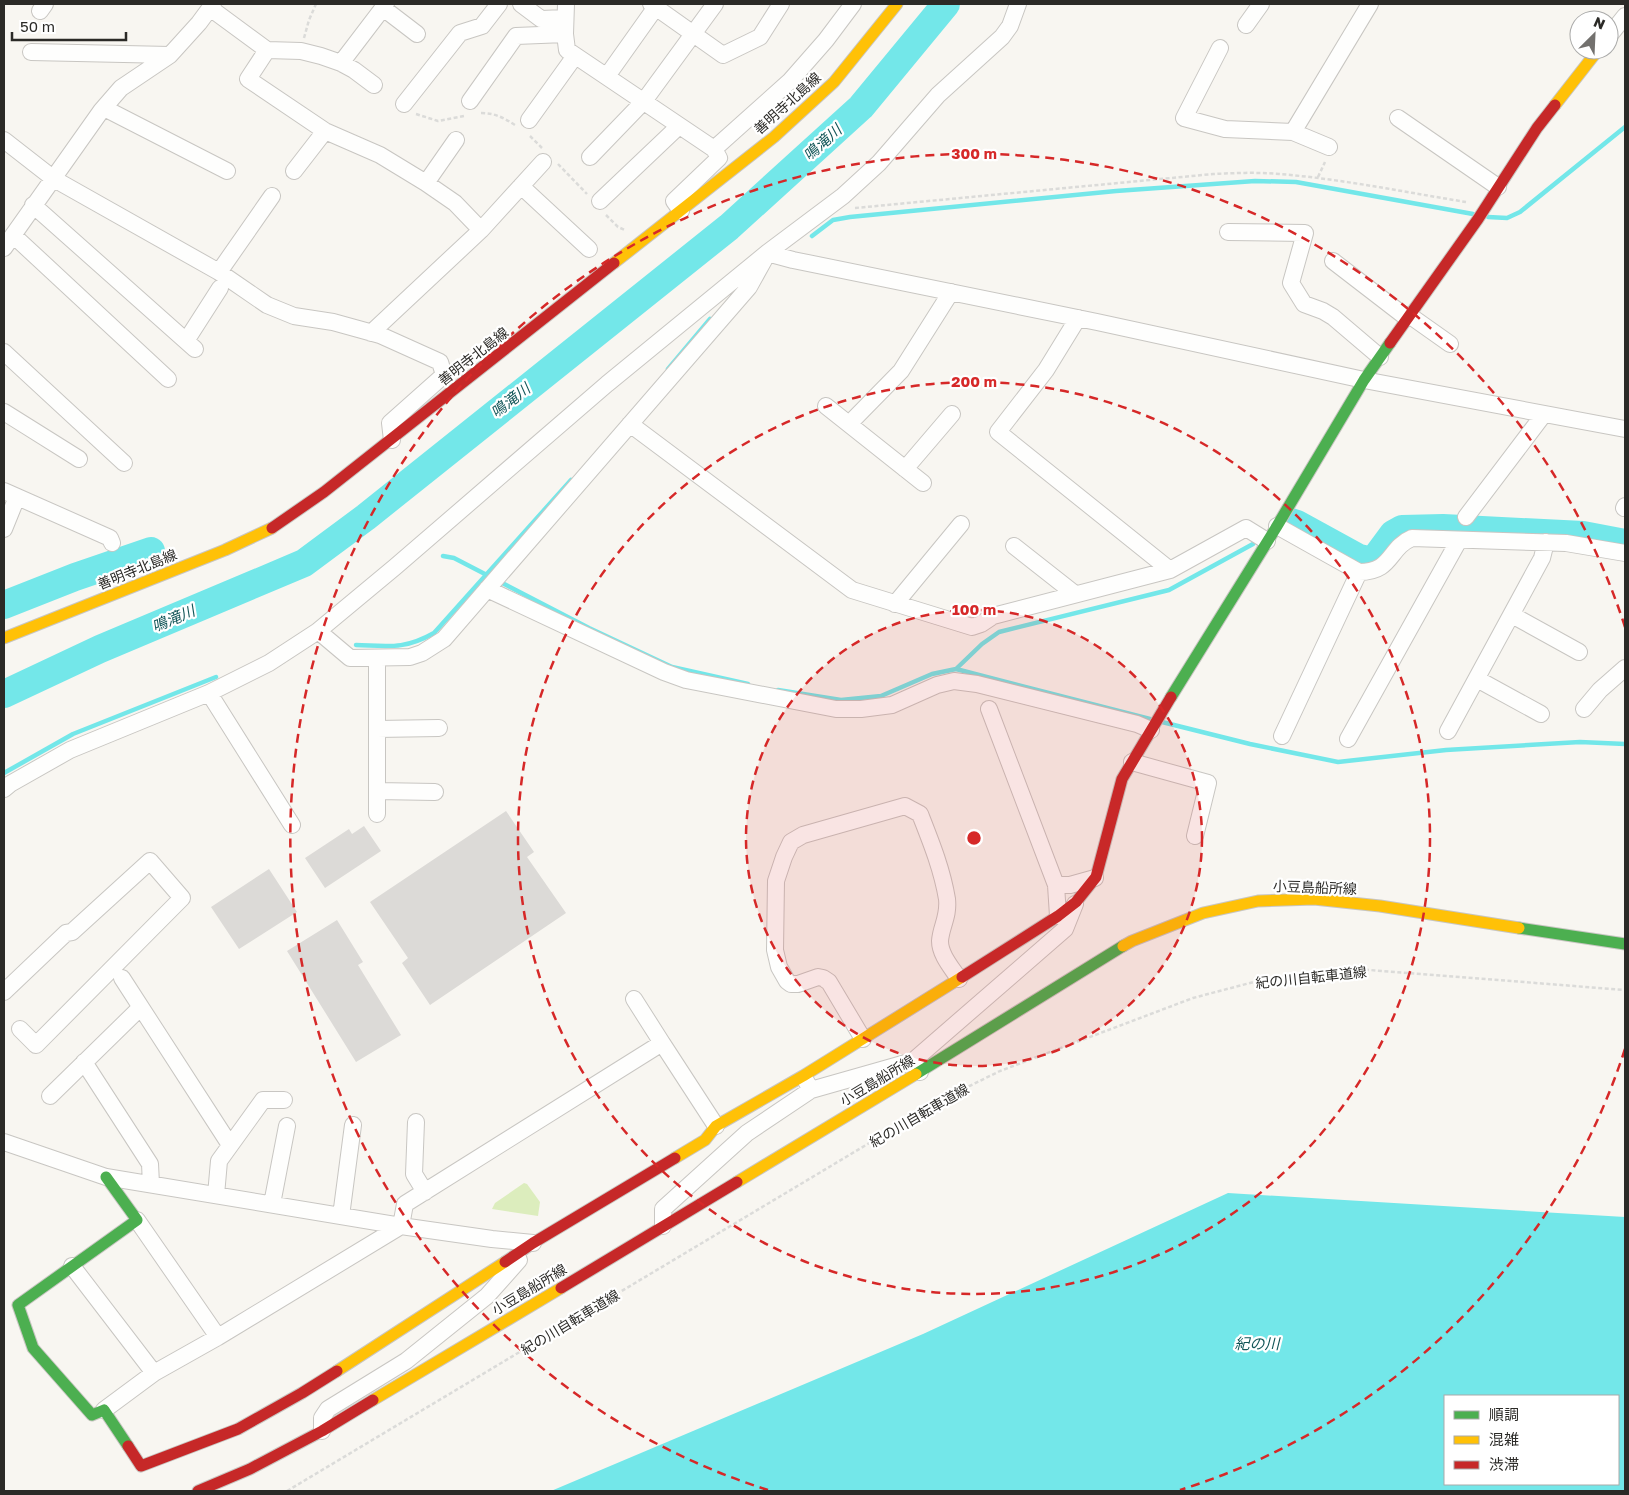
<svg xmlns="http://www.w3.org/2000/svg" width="1629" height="1495" font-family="'Golos Text','Noto Sans JP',sans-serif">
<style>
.green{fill:#dcedbd}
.water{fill:#73e7e9;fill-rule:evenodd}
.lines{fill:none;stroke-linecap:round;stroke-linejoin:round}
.stream{stroke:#73e7e9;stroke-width:4.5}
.river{stroke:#73e7e9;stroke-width:28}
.building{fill:#dcdad7}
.street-casing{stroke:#c8c6c2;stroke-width:18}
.fast-casing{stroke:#c8c6c2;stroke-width:13}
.slow-casing{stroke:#c8c6c2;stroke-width:13}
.jam-casing{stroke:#c8c6c2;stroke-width:13}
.path{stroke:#dbdbd9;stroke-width:2.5;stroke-dasharray:4 2.5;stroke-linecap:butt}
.street{stroke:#fefefd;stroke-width:16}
.fast{stroke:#4caf50;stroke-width:11}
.slow{stroke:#ffc107;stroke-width:11}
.jam{stroke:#c62828;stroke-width:11}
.ring{fill:none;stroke:#d62828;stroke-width:2.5;stroke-dasharray:9 6}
.labels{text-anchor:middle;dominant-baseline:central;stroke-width:4.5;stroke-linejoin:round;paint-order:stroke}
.street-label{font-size:14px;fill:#2b2a27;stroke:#fff}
.water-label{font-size:15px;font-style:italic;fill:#115557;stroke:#fff}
.centre{fill:#d62828;stroke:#fff;stroke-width:2.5}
.ring-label{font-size:15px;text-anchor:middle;font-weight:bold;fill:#d62828;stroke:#fff;stroke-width:4.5;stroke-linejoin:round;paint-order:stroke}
</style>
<rect width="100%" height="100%" fill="#f8f6f1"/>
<!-- green -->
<path class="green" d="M 524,1183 L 527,1184 L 540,1202 L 538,1216 L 492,1209 L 495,1203 Z"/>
<!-- water -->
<path class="water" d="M 1228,1193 L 1625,1217 L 1625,1491 L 551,1491 L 923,1334 ZM 1445,1396 L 1618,1396 L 1618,1484 L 1445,1484 Z"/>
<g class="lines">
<!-- stream -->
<path class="stream" d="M 1488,217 L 1507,218 L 1520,212 L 1625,127
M 812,236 L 833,220 L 850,217 L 1116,191 L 1255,181 L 1296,182 L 1473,214
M 668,369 L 710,319
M 443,556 L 454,558 L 589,628 L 672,667 L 748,684
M 356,645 C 388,646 404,650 434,633 L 571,480
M 956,669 L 982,644 L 999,632 L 1169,590 L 1253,544
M 778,690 L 841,700 L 881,696 L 932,674 L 956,669 L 1150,719
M 1162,722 L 1250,744 L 1338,762 L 1446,750 L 1580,742 L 1625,744
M 4,773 L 73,734 L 216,677"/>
<!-- river -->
<path class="river" d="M 1291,522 L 1297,524 L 1359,558 L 1368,560 L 1376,557 L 1393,534 L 1402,529 L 1443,528 L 1583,535 L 1625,543
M 4,605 L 75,577 L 151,551
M 4,694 L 100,649 L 304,563 L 366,517 L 729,227 L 861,107 L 946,4"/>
</g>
<!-- building -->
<path class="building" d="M 506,811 L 534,852 L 527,857 L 566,913 L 430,1005 L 402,963 L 408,958 L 370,902 Z
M 364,826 L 381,851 L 325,888 L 305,858 L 349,829 L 352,834 Z
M 269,869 L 297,912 L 239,949 L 211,907 Z
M 337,920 L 363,962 L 358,965 L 401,1035 L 356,1062 L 287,951 Z"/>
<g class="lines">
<!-- street casing -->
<g class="street-casing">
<path id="street" d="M 521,4 L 541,19 L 565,18
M 566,4 L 565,34 L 567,50 L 714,149 L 719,158 L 674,201 L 681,211
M 651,4 L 723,55 L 760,37 L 781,4
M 210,8 L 267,50 L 301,51 L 321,56 L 341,63 L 354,70 L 374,85
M 383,8 L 417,34
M 40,11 L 45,4
M 1246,25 L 1261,4
M 1609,36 L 1625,16
M 1220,48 L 1184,118 L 1225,129 L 1293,132
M 267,50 L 248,79 L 325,131 L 380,155 L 426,183 L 455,203 L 481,230
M 31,52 L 170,55
M 341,63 L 386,4
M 607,76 L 656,7
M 470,101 L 516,36 L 565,34
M 404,104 L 460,33 L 482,26 L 499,4
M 104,108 L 227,171
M 1398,118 L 1498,187
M 529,120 L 575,56
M 4,140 L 54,179 L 219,272 L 267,305 L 294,316 L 333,322 L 380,335 L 440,362 L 444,375 L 390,423 L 392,440
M 1329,147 L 1293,132 L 1370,4
M 714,149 L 790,81 L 826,40 L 853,4
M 590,157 L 644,101 L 715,4
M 294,171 L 325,131
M 426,183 L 456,140
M 521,186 L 589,249
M 600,201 L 679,126
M 33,205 L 195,349
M 1228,232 L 1305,233 L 1291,283 L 1304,304 L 1323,311 L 1333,317 L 1380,357
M 13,235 L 168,379
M 4,248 L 101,111 L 121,88 L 170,55 L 199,23 L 213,4
M 767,253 L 793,260 L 1097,322 L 1364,380 L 1625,429
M 1333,261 L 1407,318
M 219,272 L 272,196
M 1409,315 L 1450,344
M 1078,318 L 1046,370 L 998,432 L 1170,570
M 371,333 L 481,230 L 543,162
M 186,341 L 220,288
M 4,352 L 124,463
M 826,406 L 923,483
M 4,412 L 79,459
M 630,424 L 852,590 L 972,627 L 981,624 L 993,616 L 1170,570 L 1246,528 L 1267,541
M 849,424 L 901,371 L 951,292
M 905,469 L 952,414
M 4,491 L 110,538 L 112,543
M 1624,508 L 1625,506
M 1466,517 L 1544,414
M 1277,526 L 1359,572 C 1393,572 1388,548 1412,538 L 1566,543 L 1625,553
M 4,529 L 17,497
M 1014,546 L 1075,594
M 487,589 L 664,672 L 686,680 L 836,709 L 861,709 L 892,705 L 937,685 L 954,681 L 977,684 L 1137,724 L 1151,730
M 895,604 L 961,524
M 1512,615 L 1579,652
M 318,631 L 350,658 L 410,657 L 422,653 L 444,639 L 749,287 L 764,260
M 1477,679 L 1541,714
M 209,693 L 292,825
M 989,709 L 1056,885 L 1058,916
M 1584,709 L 1600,690 L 1625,668
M 377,729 L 439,728
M 1448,731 L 1542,558 L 1546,542
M 1282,736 L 1359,572
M 1348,739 L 1459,540
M 1132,762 L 1208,783 L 1195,836
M 4,789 L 10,784 L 70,750 L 209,693 L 269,663 L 318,631 L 395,567 L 607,384 L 767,253 L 843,196 L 879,163 L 938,95 L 1002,37 L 1010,26 L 1018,4
M 377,791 L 435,792
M 377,814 L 377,658
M 1056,885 L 1070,885 L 1095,878
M 122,978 L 230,1145
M 4,992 L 66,933 L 72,932 L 150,861 L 182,898 L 36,1045 L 20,1029
M 634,999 L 662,1043
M 863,1039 L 829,982 L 823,978 L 818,977 L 798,984 L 791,984 L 787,981 L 779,967 L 775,950 L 776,881 L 784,857 L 791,842 L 803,835 L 905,806 L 920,814 C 931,842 942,869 947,899 C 949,917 941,926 940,941 C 940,955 952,968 959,979
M 84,1062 L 150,1164 L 151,1184
M 920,1072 L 913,1061 L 1065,929 L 1075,904
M 806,1081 L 811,1090 L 913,1061
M 50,1096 L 140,1008
M 416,1122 L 414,1174 L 425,1192
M 4,1142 L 106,1177 L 401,1226 L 492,1239 L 533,1243
M 216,1195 L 219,1161 L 263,1100 L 284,1100
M 272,1204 L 287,1126
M 341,1216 L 353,1125
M 137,1220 L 218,1337
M 663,1226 L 663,1209 L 747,1133 L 811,1090
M 72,1266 L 154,1373
M 104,1410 L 154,1373 L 218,1337 L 401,1226 L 405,1204 L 662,1043 L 716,1126
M 322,1431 L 322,1418 L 328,1409 L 406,1361 L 487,1296 L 519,1260"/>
</g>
<!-- fast casing -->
<g class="fast-casing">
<path id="fast" d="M 1171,697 L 1277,526 L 1364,380 L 1390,343
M 1519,928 L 1625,944
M 916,1074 L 1123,946
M 106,1177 L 137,1220 L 18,1305 L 33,1348 L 92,1415 L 104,1410 L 128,1446"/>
</g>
<!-- slow casing -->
<g class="slow-casing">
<path id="slow" d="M 1555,105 L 1598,50
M 614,263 L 774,137 L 834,82 L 897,4
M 4,638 L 225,550 L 272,528
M 1123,946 L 1132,941 L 1203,913 L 1258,901 L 1314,899 L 1380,906 L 1519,928
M 675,1158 L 705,1140 L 716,1126 L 803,1076 L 962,977
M 737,1182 L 916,1074
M 337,1371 L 505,1262
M 373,1400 L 561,1288"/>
</g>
<!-- jam casing -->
<g class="jam-casing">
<path id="jam" d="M 1390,343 L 1478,219 L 1537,128 L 1555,105
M 272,528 L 324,492 L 614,263
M 962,977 L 1058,916 L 1076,902 L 1096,877 L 1122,779 L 1171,697
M 505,1262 L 533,1243 L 675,1158
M 561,1288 L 737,1182
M 128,1446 L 141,1466 L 238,1429 L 302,1393 L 337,1371
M 198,1491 L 250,1469 L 322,1431 L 373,1400"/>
</g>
<!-- path -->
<path class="path" d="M 304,38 L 309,20 L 316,4
M 481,113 C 495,113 504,118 515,125
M 416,114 L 438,121 L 464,116
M 530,136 L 542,148
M 558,164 L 587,194
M 1318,177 L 1325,162
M 855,208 L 1213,174 C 1235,173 1257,172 1279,174 C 1342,179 1404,192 1466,202
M 606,215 L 618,227 L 625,230
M 287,1491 L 943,1099 L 1000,1071 L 1193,998 L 1265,979 L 1357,969 L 1625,990"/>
<!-- street -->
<use href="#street" class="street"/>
<!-- fast -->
<use href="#fast" class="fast"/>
<!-- slow -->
<use href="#slow" class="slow"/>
<!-- jam -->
<use href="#jam" class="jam"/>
</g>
<!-- distance rings -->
<circle cx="974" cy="838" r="228" fill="#d62828" fill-opacity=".12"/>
<g class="ring">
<circle cx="974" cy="838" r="228"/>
<circle cx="974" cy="838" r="456"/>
<path d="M1625 1049A684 684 0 0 1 1180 1490M768 1490A684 684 0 1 1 1625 627"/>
</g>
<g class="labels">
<!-- street labels -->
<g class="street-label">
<text transform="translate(787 103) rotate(-42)">善明寺北島線</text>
<text transform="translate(473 356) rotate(-38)">善明寺北島線</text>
<text transform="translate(137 569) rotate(-22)">善明寺北島線</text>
<text transform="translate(1315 887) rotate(2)">小豆島船所線</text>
<text transform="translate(1311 977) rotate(-6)">紀の川自転車道線</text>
<text transform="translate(877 1080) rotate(-31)">小豆島船所線</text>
<text transform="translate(919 1115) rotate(-30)">紀の川自転車道線</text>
<text transform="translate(529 1289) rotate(-31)">小豆島船所線</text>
<text transform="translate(570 1322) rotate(-31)">紀の川自転車道線</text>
</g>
<!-- water labels -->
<g class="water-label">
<text transform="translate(822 142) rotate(-42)">鳴滝川</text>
<text transform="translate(510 400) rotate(-38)">鳴滝川</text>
<text transform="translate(173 618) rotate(-23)">鳴滝川</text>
<text x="1257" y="1343">紀の川</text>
</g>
</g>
<circle cx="974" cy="838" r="8" class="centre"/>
<g class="ring-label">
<text x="974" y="159">300 m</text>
<text x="974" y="387">200 m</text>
<text x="974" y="615">100 m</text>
</g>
<!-- border -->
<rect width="1629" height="1495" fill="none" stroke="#2b2a27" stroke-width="10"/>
<!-- legend -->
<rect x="1444" y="1395" width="175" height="90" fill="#ffffff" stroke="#aaaaa9"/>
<rect x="1454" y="1411" width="25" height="8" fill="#4caf50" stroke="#aaaaa9"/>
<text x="1489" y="1420" font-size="15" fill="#2b2a27">順調</text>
<rect x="1454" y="1436" width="25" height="8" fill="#ffc107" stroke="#aaaaa9"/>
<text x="1489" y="1445" font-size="15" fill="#2b2a27">混雑</text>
<rect x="1454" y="1461" width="25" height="8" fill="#c62828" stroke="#aaaaa9"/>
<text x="1489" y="1470" font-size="15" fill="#2b2a27">渋滞</text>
<!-- north arrow -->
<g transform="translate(1594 35) rotate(24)"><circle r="24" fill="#ffffff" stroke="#aaaaa9"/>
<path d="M0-4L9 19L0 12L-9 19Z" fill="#73716e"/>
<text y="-8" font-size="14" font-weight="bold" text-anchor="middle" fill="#2b2a27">N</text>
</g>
<!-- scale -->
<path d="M12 32v8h114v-8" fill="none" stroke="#2b2a27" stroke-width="2.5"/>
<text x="20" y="32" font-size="15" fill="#2b2a27" stroke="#ffffff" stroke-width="4" paint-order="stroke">50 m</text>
</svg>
